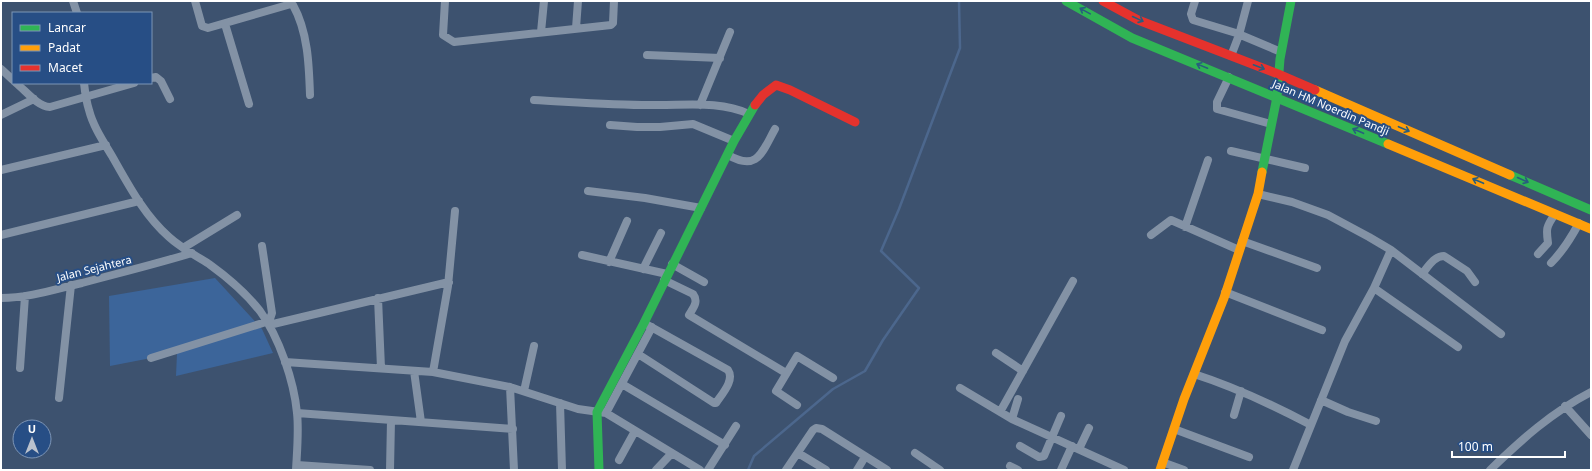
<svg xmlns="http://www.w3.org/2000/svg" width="1592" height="471" font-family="'Noto Sans',sans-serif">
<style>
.green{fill:#3c659a}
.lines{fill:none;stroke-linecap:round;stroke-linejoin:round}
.stream{stroke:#4c678d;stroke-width:2.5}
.street{stroke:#8392a5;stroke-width:8}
.fast{stroke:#30b455;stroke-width:9}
.slow{stroke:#ff9f0a;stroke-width:9}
.jam{stroke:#e5322d;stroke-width:9}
.oneway{stroke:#285d7e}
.labels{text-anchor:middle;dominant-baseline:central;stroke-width:4;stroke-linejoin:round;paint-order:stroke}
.street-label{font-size:11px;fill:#fff;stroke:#274e85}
</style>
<rect width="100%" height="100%" fill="#3d526f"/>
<!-- green -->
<path class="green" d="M 215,278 L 262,329 L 273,353 L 176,376 L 177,353 L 110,366 L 109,296 Z"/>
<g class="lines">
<!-- stream -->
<path class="stream" d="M 748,470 L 754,456 L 833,389 L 865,371 L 883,340 L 919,288 L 881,251 L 899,209 L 960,48 L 959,1"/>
<!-- street -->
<path class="street" d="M 73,1 L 77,13
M 195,1 L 202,26 L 208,28 L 291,4 L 293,5 C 308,32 309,65 310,95
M 445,1 L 443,35 L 454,42 L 611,25 L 613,23 L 614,1
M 1195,1 L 1191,14 L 1193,20 L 1236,33 L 1281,52
M 225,24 L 249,104
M 576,28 L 578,1
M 541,32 L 544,1
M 647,55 L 720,58
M 1231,56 L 1239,35 L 1248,1
M 1,69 L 13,80
M 1229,77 L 1217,102 L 1217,109 L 1271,124
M 151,78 L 156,77 L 161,81 L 170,99
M 16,83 C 26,91 37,106 50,107 L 134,83
M 84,83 C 85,92 86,101 89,110 C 93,126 103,141 112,156 C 128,184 144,215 169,237 C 181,248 195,255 209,264 C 227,277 246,293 260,311 C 279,337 294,381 297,413 C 299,431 297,451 296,470
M 534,100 C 573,102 611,105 650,105 C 683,106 719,100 749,114
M 700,105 L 730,32
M 1,115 L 34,99
M 610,125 L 637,127 L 660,127 L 693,124 L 734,141
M 1231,151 L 1305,168
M 728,155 C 758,172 762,152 775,129
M 1,170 L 106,145
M 588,191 L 645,198 L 701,208
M 1258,194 L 1292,202 L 1328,215 L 1369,237 L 1391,250 L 1501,334
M 1185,227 L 1208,160
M 1,235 L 139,201
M 1151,235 L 1171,220 L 1239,250
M 1242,241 L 1317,268
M 183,248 L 237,215
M 1391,250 L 1374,288 L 1458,347
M 1538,254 L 1548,243 C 1546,229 1546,227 1555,214
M 582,255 L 667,274
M 609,262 L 627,221
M 1551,263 C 1563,251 1571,238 1579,223
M 672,264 L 704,282
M 643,269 L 661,233
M 1422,274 C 1428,267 1434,256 1444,256 L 1467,271 L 1475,282
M 664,280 L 693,294 C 699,302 693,308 689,315 L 786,373
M 1225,292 L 1322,330
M 1,298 C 29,298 56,289 82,283 C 119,273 156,264 192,253
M 378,298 L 381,368
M 269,325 L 449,282
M 996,353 L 1023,371
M 638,354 L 714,403 L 716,403 C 722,394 735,380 728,370 L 644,323
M 151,358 L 266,322 L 270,319 L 272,313 L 262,246
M 285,362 L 433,372 L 510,387 L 578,409 L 606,413 L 700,470
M 20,368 L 25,296
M 414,371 L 421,422
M 433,372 L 448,286 L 455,211
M 1194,374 C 1235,387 1273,405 1311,425
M 622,384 L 725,445
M 510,387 L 514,470
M 960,388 L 1012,419 L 1124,470
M 524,391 L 534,346
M 59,398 L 71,285
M 1321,400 L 1348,412 L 1376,421
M 560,403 L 562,470
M 797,405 L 776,391 L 797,356 L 833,378
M 1565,406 L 1591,435
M 1000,412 L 1073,281
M 297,413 L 513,429
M 606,413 L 652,327
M 1234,415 L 1241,391
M 1012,419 L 1018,399
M 1174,429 L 1249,457
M 1020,446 L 1039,457 L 1044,456 L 1061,416
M 1079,449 L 1089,428
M 798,453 L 826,470
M 915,453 L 940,470
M 619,460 L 635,431
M 1162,462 L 1184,470
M 297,465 L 370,470
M 1010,466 L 1018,470
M 390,470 L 391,420
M 656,470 L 672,453
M 708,470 L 736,426
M 786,470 L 813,430 L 816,428 L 822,429 L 887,470
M 857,470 L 865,457
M 1061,470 L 1072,446
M 1293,470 L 1345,341 L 1374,288
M 1490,470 C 1521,440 1552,412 1591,392"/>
<!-- fast -->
<path class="fast" d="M 1066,1 L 1132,38 L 1388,144
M 1262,172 L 1277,97 L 1280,59 L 1291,1
M 1510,175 L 1591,210
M 599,470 L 597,412 L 644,323 L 734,141 L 755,105"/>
<!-- slow -->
<path class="slow" d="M 1315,90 L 1510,175
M 1388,144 L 1591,229
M 1160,470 L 1184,399 L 1224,298 L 1258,194 L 1262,172"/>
<!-- jam -->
<path class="jam" d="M 1103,1 L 1138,20 L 1278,74 L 1315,90
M 755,105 L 763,95 L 776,85 L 790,90 L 855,122"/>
</g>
<!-- one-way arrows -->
<defs><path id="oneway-shaft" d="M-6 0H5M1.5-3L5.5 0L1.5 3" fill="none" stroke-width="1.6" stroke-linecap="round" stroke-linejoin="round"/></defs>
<g class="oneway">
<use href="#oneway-shaft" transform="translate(1085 11) rotate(-151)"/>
<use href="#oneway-shaft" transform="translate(1138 19) rotate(25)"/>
<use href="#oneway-shaft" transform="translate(1202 66) rotate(-158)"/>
<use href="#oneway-shaft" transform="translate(1259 67) rotate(21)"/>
<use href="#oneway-shaft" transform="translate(1404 129) rotate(23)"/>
<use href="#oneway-shaft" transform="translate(1358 131) rotate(-157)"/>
<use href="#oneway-shaft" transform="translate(1523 180) rotate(24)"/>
<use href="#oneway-shaft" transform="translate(1478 181) rotate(-157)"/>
</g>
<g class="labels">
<!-- street labels -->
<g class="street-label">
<text transform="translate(1331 107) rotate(23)">Jalan HM Noerdin Pandji</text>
<text transform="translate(94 268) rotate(-14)">Jalan Sejahtera</text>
</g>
</g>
<!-- border -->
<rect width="1592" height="471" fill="none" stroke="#ffffff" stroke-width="4"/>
<!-- legend -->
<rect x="12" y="12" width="140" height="72" fill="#274e85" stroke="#7d95b6"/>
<rect x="20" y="25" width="20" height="6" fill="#30b455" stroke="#7d95b6"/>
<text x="48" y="32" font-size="12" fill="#ffffff">Lancar</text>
<rect x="20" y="45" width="20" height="6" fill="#ff9f0a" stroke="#7d95b6"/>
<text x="48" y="52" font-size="12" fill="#ffffff">Padat</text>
<rect x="20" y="65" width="20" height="6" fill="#e5322d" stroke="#7d95b6"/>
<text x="48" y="72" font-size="12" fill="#ffffff">Macet</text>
<!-- north arrow -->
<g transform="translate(32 439)"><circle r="19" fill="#274e85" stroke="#7d95b6"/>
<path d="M0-3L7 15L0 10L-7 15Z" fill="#bbc2cd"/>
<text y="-6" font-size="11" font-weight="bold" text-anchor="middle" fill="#ffffff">U</text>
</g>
<!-- scale -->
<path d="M1452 451v6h113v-6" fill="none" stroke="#ffffff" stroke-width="2"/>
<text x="1458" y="451" font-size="12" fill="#ffffff" stroke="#274e85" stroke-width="3" paint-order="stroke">100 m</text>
</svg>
